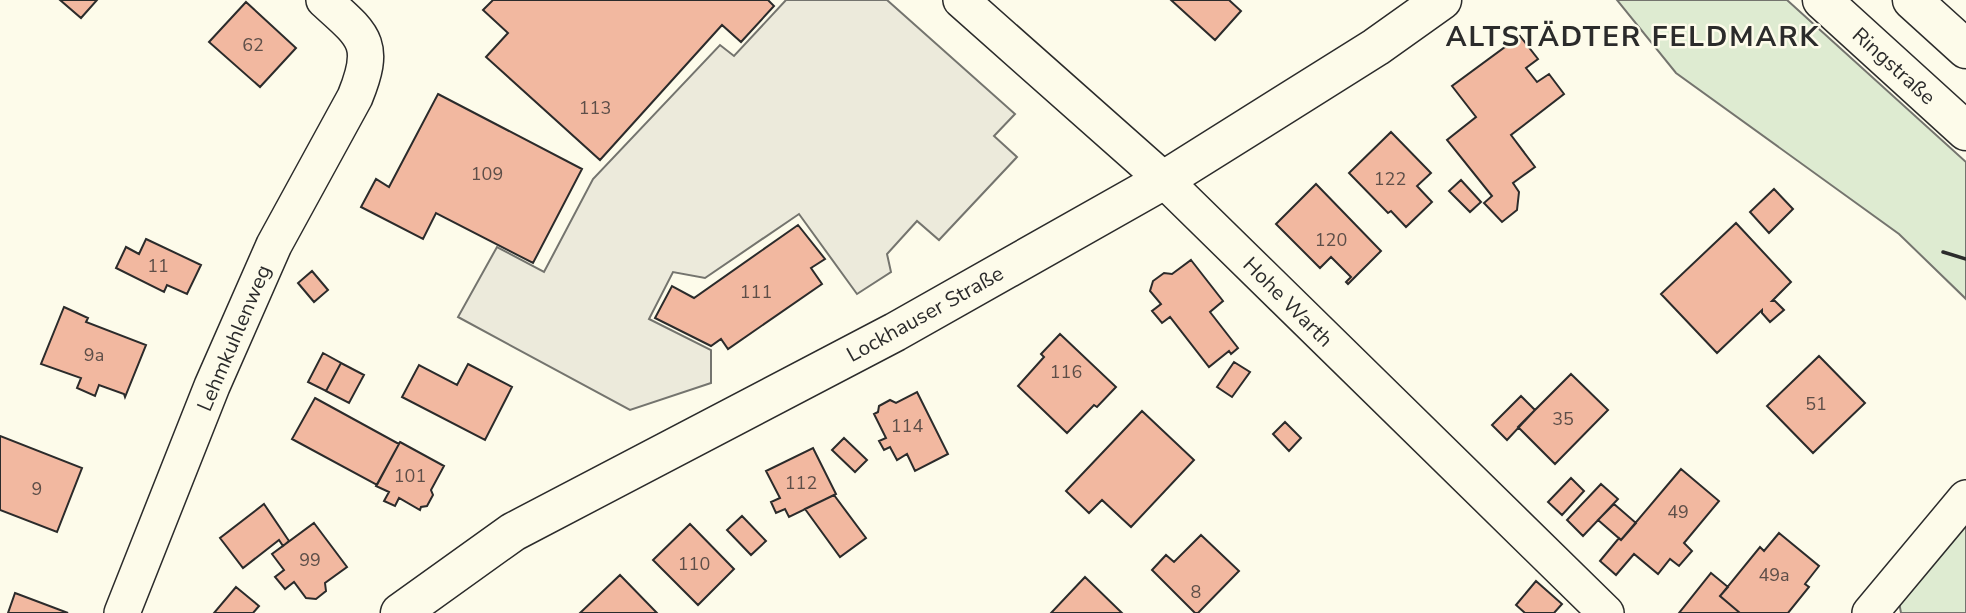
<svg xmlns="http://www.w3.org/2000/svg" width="1966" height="613" font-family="'Nunito Sans',sans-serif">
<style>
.green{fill:#deebd1;stroke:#74746e;stroke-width:2}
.parking{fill:#eceadb;stroke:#74746e;stroke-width:2}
.building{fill:#f2b8a0;stroke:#2b2b2b;stroke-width:2}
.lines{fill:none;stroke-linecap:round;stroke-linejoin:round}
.minor-casing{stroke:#2b2b2b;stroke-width:38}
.tertiary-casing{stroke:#2b2b2b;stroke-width:41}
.trunk-casing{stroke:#2b2b2b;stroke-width:41}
.minor{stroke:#fdfbea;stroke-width:35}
.tertiary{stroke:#fdfbea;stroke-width:38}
.trunk{stroke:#fdfbea;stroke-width:38}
.wall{stroke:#2b2b2b;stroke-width:3.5}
.labels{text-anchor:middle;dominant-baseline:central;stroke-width:5;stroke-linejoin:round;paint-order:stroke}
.number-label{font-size:18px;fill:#5d4e48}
.street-label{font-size:21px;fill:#2b2b2b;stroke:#fdfbea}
.district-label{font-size:28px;font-weight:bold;letter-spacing:2px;fill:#2b2b2b;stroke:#fdfbea}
</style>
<rect width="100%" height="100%" fill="#fdfbea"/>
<!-- green -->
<path class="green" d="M 1617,0 L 1787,0 L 1966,162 L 1966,299 L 1899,234 L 1676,73 Z
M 1966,523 L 1966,613 L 1901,613 L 1899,602 Z"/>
<!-- parking -->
<path class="parking" d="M 786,0 L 887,0 L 1015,114 L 994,136 L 1017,157 L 939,240 L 917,221 L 887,254 L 891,272 L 857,294 L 799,214 L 705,278 L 673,272 L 649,319 L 711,350 L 711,383 L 630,410 L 458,317 L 497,247 L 544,272 L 593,179 L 720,45 L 734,56 Z"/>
<!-- building -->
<path class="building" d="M 60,0 L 97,0 L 81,18 Z
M 493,0 L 768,0 L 774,6 L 741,42 L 722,25 L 600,160 L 486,57 L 508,33 L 483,10 Z
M 1171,0 L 1229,0 L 1241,11 L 1215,40 Z
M 246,2 L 296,48 L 260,87 L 209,42 Z
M 1520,36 L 1538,59 L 1526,68 L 1537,82 L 1549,74 L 1564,94 L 1511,135 L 1535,167 L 1513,183 L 1519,192 L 1517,210 L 1502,222 L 1484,203 L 1492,196 L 1447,140 L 1476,117 L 1452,86 Z
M 438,94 L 582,169 L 533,263 L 436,213 L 423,239 L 361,207 L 376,179 L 389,187 Z
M 1391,132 L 1431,173 L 1417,186 L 1432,202 L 1406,227 L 1391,211 L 1388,213 L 1349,173 Z
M 1461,180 L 1481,202 L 1470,212 L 1449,191 Z
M 1316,184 L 1381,251 L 1348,284 L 1346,282 L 1351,277 L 1331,257 L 1320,268 L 1276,224 Z
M 1774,189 L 1793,209 L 1769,233 L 1750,212 Z
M 1736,223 L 1791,282 L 1772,301 L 1775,301 L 1784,310 L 1770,322 L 1762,313 L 1762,310 L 1717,353 L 1661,294 Z
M 798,225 L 825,259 L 811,268 L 822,284 L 728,349 L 721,339 L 711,346 L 655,318 L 672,286 L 694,298 Z
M 146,239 L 201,265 L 187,294 L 167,285 L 164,292 L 116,268 L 126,247 L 139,254 Z
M 1191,260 L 1223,301 L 1210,312 L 1238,348 L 1231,354 L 1229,351 L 1209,367 L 1170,317 L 1162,323 L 1152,311 L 1161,304 L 1150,291 L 1153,281 L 1164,273 L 1172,274 Z
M 312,271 L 328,290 L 314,302 L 298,283 Z
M 64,307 L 88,318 L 86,322 L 146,345 L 125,397 L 124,394 L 99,385 L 95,396 L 77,388 L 81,378 L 41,364 Z
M 1060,334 L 1116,387 L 1097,407 L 1094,405 L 1067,433 L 1018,386 L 1044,357 L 1041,354 Z
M 323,353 L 341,363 L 326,391 L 308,382 Z
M 1819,356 L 1865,403 L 1813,453 L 1767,406 Z
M 1234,362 L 1250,372 L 1232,397 L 1217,387 Z
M 341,363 L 364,375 L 349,403 L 326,391 Z
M 468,364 L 512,387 L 485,440 L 402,397 L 419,365 L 457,385 Z
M 1571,374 L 1608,410 L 1555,464 L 1518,427 Z
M 917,392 L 948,454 L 915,471 L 907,454 L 897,460 L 890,447 L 884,450 L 879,441 L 886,438 L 874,414 L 878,412 L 879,406 L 890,400 L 896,403 Z
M 1521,396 L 1535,410 L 1507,440 L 1492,425 Z
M 315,398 L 399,444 L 377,485 L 292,439 Z
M 1142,411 L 1194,460 L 1131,527 L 1102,500 L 1089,513 L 1066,491 Z
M 1285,422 L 1301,438 L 1289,451 L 1273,434 Z
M 0,436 L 82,468 L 57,532 L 0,510 Z
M 844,438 L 867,460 L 855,472 L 832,450 Z
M 400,442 L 444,466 L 431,490 L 433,495 L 427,506 L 421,507 L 420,510 L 399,498 L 395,506 L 384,501 L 389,492 L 376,486 Z
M 813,448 L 836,494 L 789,517 L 785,509 L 776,513 L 771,502 L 780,498 L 766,471 Z
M 1681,469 L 1719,501 L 1684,543 L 1692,551 L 1679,566 L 1670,559 L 1658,574 L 1634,554 L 1616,575 L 1600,561 L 1619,538 L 1621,540 Z
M 1571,478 L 1584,491 L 1562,515 L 1548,502 Z
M 1601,484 L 1618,499 L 1583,536 L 1567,520 Z
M 834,495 L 866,538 L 840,557 L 805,509 Z
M 264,504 L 289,541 L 283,546 L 279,540 L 243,568 L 220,538 Z
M 1614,504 L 1636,523 L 1621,540 L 1598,520 Z
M 742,516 L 766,541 L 751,555 L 727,530 Z
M 314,523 L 347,567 L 325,583 L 326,591 L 316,599 L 306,598 L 294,582 L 285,589 L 275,577 L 284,570 L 272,554 Z
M 690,524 L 734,569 L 698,605 L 653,560 Z
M 1779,533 L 1819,566 L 1805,584 L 1809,587 L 1788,613 L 1740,613 L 1720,596 L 1760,547 L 1764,551 Z
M 1201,535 L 1239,571 L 1198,613 L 1195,613 L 1152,570 L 1166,555 L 1174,562 Z
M 1711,573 L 1728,587 L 1720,596 L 1740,613 L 1679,613 Z
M 620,575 L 657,613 L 580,613 Z
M 1085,577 L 1122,613 L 1051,613 Z
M 1536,581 L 1562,604 L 1554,613 L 1525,613 L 1516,605 Z
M 236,587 L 259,606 L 253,613 L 214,613 Z
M 15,593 L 68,613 L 8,613 Z"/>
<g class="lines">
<!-- minor casing -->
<g class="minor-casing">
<path id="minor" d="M 961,0 L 1164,180 L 1606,613
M 122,613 L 212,386 L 274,245 L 355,97 C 377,43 364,36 324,0
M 1870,613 L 1966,498"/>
</g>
<!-- tertiary casing -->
<g class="tertiary-casing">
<path id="tertiary" d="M 400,613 L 513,532 L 895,332 L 1164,180 L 1376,47 L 1442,0"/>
</g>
<!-- trunk casing -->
<g class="trunk-casing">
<path id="trunk" d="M 1822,0 L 1966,131
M 1912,0 L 1966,49"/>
</g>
<!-- minor -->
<use href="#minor" class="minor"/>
<!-- tertiary -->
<use href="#tertiary" class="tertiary"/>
<!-- trunk -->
<use href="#trunk" class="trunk"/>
<!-- wall -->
<path class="wall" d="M 1943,252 L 1966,259"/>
</g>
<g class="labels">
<!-- number labels -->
<g class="number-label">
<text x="253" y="45">62</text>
<text x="595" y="108">113</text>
<text x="487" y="174">109</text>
<text x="1390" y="179">122</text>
<text x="1331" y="240">120</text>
<text x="158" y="266">11</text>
<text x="756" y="292">111</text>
<text x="94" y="355">9a</text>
<text x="1066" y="372">116</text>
<text x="1816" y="404">51</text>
<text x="1563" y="419">35</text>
<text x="907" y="426">114</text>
<text x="410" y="476">101</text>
<text x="801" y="483">112</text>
<text x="37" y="489">9</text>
<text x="1678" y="512">49</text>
<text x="310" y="560">99</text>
<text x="694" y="564">110</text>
<text x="1774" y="575">49a</text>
<text x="1196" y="592">8</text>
</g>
<!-- street labels -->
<g class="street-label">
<text transform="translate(1894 66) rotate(42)">Ringstraße</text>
<text transform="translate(1288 302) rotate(45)">Hohe Warth</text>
<text transform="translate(925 314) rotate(-29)">Lockhauser Straße</text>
<text transform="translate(234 338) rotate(-67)">Lehmkuhlenweg</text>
</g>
<!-- district labels -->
<g class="district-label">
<text x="1633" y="37">ALTSTÄDTER FELDMARK</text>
</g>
</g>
</svg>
